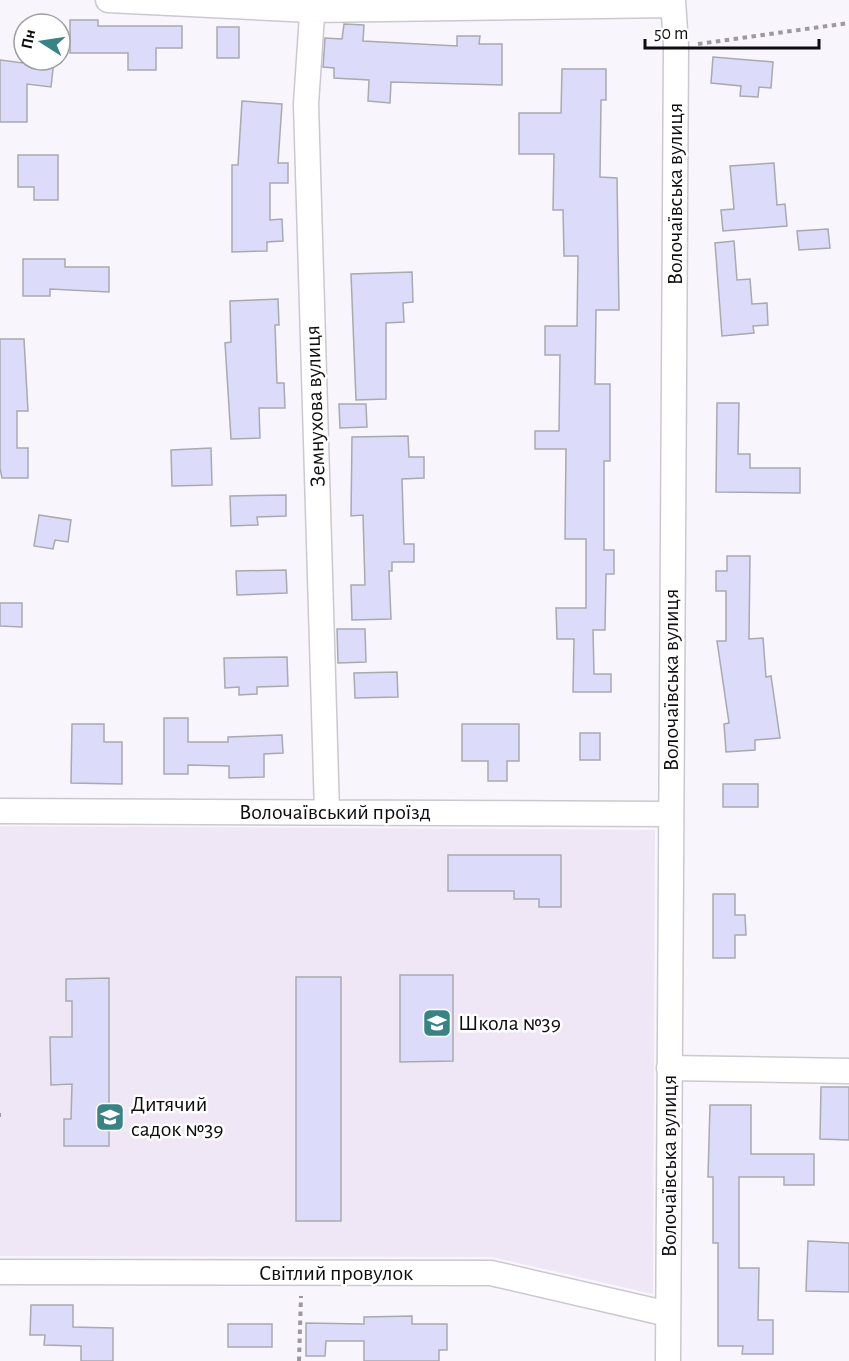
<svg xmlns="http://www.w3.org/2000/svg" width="849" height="1361" font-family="'Alegreya Sans',sans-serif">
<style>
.built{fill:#efe7f5}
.building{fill:#dcdbf9;stroke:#a9a9b0;stroke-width:1.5}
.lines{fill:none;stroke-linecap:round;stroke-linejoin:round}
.minor-casing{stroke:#ccc8cf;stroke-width:27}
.path{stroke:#9d999f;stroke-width:4;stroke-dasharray:4.5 4.5;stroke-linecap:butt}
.minor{stroke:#fff;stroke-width:24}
.labels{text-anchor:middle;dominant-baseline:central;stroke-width:5;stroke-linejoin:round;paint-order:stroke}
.street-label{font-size:22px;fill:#0e0c0f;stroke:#fff}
.poi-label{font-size:22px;fill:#0e0c0f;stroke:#fff;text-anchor:start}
</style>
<rect width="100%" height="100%" fill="#f9f5fc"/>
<!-- built -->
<path class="built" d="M 0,826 L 655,830 L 653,1294 L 492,1257 L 0,1256 Z"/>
<!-- building -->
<path class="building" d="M 70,20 L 98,20 L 98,26 L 182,26 L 182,48 L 156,48 L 156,70 L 128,70 L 128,53 L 70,53 Z
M 344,24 L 364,25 L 363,41 L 457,46 L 457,36 L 480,36 L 479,44 L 502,44 L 502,85 L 391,82 L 390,103 L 368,101 L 369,80 L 334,78 L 334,68 L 323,67 L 325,38 L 342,39 Z
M 217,27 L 239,27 L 239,58 L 217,58 Z
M 713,57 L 773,62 L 771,88 L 759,87 L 758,97 L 740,96 L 741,86 L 711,83 Z
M 0,60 L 23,63 L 23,60 L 54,60 L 51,87 L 27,84 L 27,122 L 0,122 Z
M 562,69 L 606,69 L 606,100 L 601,100 L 600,177 L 617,178 L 619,310 L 596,310 L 595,384 L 610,384 L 610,461 L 604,461 L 604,550 L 614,550 L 614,574 L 606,574 L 605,630 L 593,630 L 594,674 L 611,674 L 611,692 L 573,692 L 574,639 L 557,639 L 556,608 L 586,608 L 586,539 L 565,539 L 566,449 L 535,449 L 535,431 L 559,431 L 560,355 L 545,355 L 545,326 L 577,326 L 578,256 L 564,256 L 563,210 L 553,210 L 554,154 L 519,154 L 519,113 L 561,113 Z
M 242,101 L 282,104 L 278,163 L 288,163 L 288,183 L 270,183 L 270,220 L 282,219 L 283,241 L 267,242 L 267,251 L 232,252 L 232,165 L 238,165 Z
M 18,155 L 58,155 L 58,200 L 34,200 L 34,187 L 18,187 Z
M 774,163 L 777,205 L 785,204 L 787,226 L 723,231 L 721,210 L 734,209 L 730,166 Z
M 828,229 L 830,248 L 799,250 L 797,231 Z
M 734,241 L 737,280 L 750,279 L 752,304 L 767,303 L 768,325 L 753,326 L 754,333 L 722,336 L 715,243 Z
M 23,259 L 65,259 L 65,267 L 109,267 L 109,292 L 50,289 L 50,296 L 23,296 Z
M 412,272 L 413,302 L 403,303 L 404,322 L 386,323 L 386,399 L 356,400 L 351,274 Z
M 278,299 L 279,325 L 275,325 L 277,383 L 284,383 L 285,408 L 259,408 L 260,438 L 231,439 L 225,343 L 231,342 L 230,301 Z
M 0,339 L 24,339 L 28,411 L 17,411 L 17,448 L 28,448 L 28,478 L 2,478 L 0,468 Z
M 717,403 L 739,403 L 738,454 L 750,454 L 750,468 L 800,468 L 800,493 L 716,492 Z
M 339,404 L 366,404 L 367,427 L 340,428 Z
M 408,436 L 409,457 L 424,457 L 424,478 L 402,479 L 404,544 L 414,544 L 414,562 L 392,562 L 392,571 L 389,571 L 391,619 L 352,620 L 351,585 L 365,585 L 363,515 L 351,516 L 352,437 Z
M 211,448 L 212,485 L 172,486 L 171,450 Z
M 286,495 L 286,516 L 257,517 L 258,525 L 231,526 L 230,496 Z
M 39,515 L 71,520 L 68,542 L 55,540 L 53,549 L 34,546 Z
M 727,556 L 750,556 L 749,639 L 763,638 L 766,677 L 771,676 L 780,738 L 755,740 L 755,750 L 726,752 L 724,724 L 729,723 L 717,641 L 726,641 L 726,591 L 716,591 L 716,571 L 727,571 Z
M 286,570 L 287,593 L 237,595 L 236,571 Z
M 0,603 L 22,603 L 22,627 L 0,626 Z
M 337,629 L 365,629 L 366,662 L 338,663 Z
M 287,657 L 288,686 L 257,687 L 257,694 L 239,695 L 239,687 L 225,688 L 224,658 Z
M 397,672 L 398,697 L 355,698 L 354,673 Z
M 164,718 L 188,718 L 188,742 L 228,742 L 228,737 L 282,735 L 283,753 L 264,754 L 264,777 L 229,778 L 229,766 L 188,765 L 188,774 L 164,774 Z
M 72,724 L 104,724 L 104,742 L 122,742 L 122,784 L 71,783 Z
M 462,724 L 519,724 L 519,761 L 507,761 L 507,781 L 488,781 L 488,761 L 462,761 Z
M 580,733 L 600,733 L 600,760 L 580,760 Z
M 723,784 L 758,784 L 758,807 L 723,807 Z
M 448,855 L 561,855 L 561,907 L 539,907 L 539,899 L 514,899 L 514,891 L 448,891 Z
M 713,894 L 735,894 L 735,915 L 745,915 L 746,935 L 735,935 L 735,958 L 713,958 Z
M 400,975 L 453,975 L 453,1061 L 400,1062 Z
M 296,977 L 341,977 L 341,1221 L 296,1221 Z
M 109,978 L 109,1146 L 64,1146 L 64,1119 L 71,1119 L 72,1084 L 51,1085 L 50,1037 L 72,1037 L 72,1001 L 66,1001 L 66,979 Z
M 821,1087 L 849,1087 L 849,1140 L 820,1139 Z
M 710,1105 L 751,1105 L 751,1154 L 814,1154 L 814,1185 L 784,1185 L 784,1177 L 739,1177 L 739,1268 L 759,1268 L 758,1320 L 773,1320 L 773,1354 L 742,1354 L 743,1346 L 718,1346 L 718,1243 L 713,1243 L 713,1177 L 708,1177 Z
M 808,1241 L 849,1243 L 849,1292 L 806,1291 Z
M 31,1305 L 73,1305 L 73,1327 L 113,1328 L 113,1361 L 81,1361 L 81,1346 L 44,1345 L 45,1335 L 30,1335 Z
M 412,1316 L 412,1324 L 447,1324 L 447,1350 L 439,1350 L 439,1361 L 364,1361 L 364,1341 L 326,1341 L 325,1356 L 306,1356 L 306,1323 L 364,1324 L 364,1317 Z
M 228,1324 L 272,1324 L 272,1347 L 228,1347 Z"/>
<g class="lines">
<!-- minor casing -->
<g class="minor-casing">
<path id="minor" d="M 108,0 L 312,10 L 673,5
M 313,0 L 306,104 L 327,812
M 0,811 L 670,814
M 669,1068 L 849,1071
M 0,1272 L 491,1273 L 668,1314
M 668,1361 L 676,46 L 673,0"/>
</g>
<!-- path -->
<path class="path" d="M 698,44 L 849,23
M 0,1115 L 1,1115
M 299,1361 L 301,1296"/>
<!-- minor -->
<use href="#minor" class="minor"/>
</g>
<!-- icons -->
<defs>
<g id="school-square" transform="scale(1.5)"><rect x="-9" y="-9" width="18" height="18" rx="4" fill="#3a8384" stroke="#fff"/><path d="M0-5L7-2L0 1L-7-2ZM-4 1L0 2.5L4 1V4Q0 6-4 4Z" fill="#fff"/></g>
</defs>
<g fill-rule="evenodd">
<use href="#school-square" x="437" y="1023"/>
<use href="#school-square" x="110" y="1117"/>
</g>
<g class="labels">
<!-- street labels -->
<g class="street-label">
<text transform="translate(675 194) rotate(-90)">Волочаївська вулиця</text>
<text transform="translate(315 406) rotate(-92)">Земнухова вулиця</text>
<text transform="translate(671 680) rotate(-90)">Волочаївська вулиця</text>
<text x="335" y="812">Волочаївський проїзд</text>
<text transform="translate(669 1166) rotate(-90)">Волочаївська вулиця</text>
<text x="336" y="1273">Світлий провулок</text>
</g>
<!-- poi labels -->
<g class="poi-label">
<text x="458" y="1023">Школа №39</text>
<text x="131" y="1104">Дитячий<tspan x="131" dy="25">садок №39</tspan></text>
</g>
</g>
<!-- north arrow -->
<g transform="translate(42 42) rotate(282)"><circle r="28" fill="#ffffff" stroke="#9f9e9f" stroke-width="1.5"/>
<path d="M0-4.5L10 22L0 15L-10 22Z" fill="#3a8384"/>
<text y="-9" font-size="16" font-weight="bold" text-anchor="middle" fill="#0e0c0f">Пн</text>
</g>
<!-- scale -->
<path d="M645 39v9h174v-9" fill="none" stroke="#0e0c0f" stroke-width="3"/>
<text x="654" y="39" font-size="18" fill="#0e0c0f" stroke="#ffffff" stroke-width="4.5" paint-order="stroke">50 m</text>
</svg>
